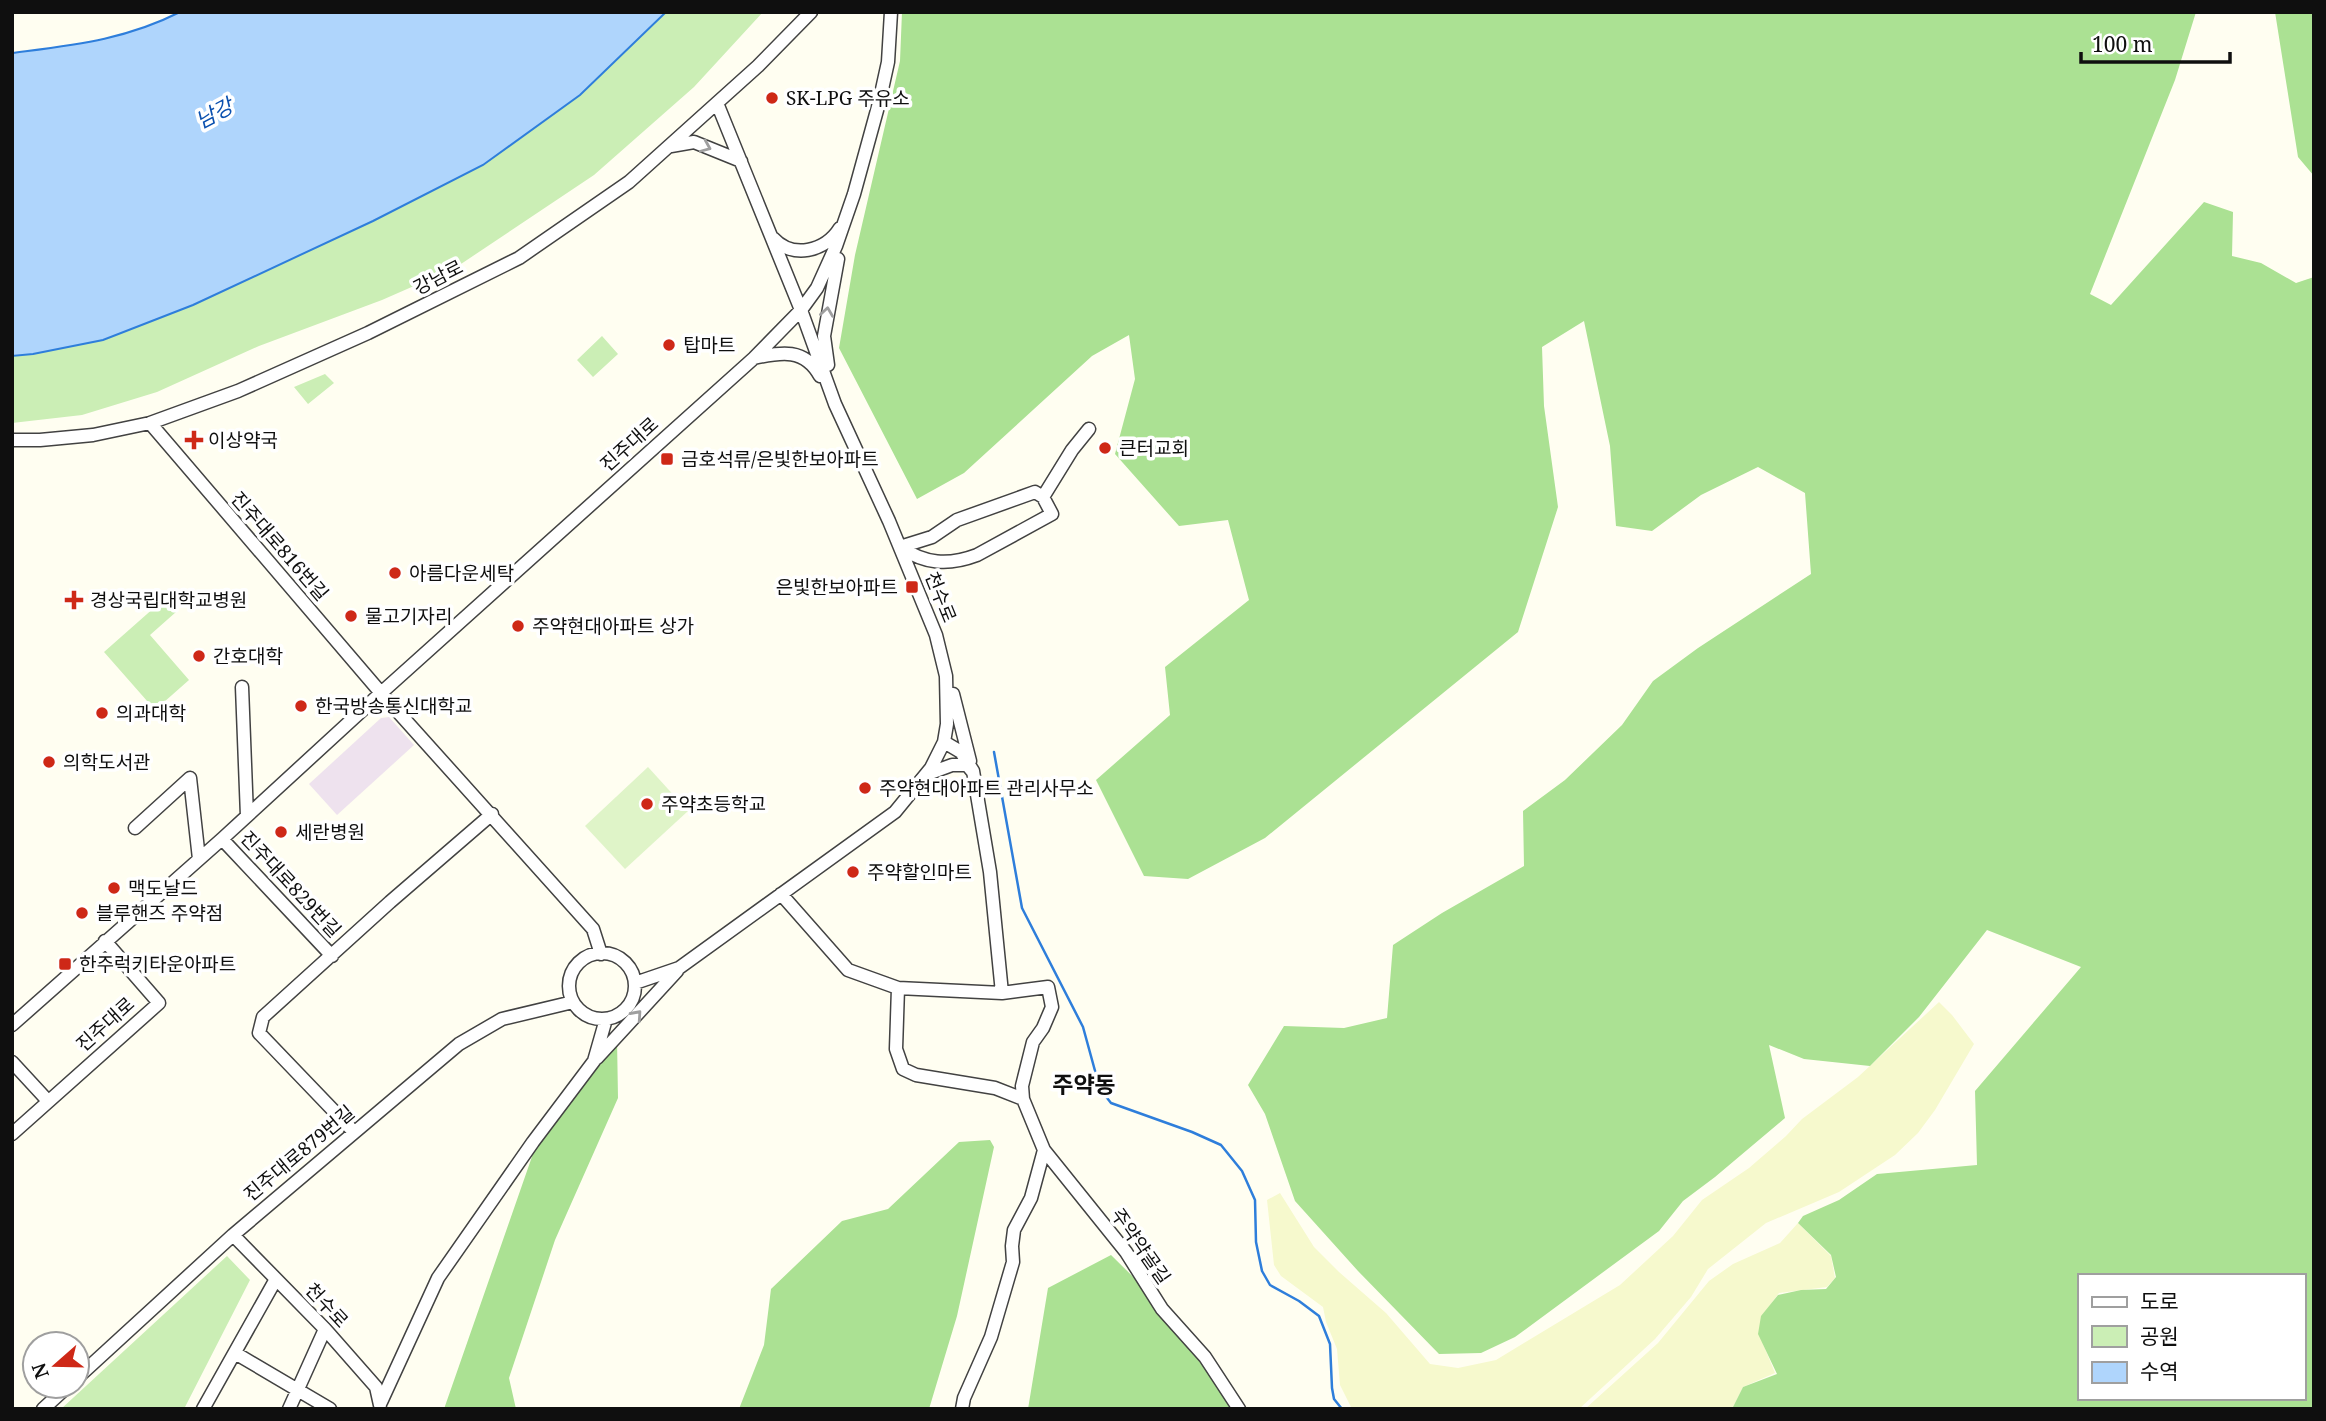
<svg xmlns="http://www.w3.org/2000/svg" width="2326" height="1421" font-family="'Noto Serif','Noto Sans KR',serif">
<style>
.industrial{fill:#eee2ee}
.farmland{fill:#f6f9cd}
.green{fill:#cbeeb5}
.forest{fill:#abe193;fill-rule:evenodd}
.pitch{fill:#dff4c8}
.water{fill:#afd5fc;stroke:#2e7edb;stroke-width:2}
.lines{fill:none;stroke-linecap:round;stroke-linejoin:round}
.stream{stroke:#2e7edb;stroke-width:2.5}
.minor-casing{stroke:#424242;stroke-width:15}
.minor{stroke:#fff;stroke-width:12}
.oneway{stroke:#9f9f9f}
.poi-dot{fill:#ce2817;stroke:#fff;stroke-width:2.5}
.labels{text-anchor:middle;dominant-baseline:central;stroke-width:7;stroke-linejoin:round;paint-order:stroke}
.poi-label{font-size:19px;fill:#0f0f0f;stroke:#fff;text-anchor:start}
.street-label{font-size:19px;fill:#0f0f0f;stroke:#fff}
.water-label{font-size:21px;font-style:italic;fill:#0a50af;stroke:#fff}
.quarter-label{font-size:23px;font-weight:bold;fill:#0f0f0f;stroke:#fff}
</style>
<rect width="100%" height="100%" fill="#fffef1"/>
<!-- industrial -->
<path class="industrial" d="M 389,717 L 414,745 L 337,815 L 309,784 L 381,718 Z"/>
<!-- farmland -->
<path class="farmland" d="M 1939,1002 L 1952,1015 L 1974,1044 L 1935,1110 L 1918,1133 L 1895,1155 L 1839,1192 L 1766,1223 L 1708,1269 L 1691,1297 L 1655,1339 L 1579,1409 L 1352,1409 L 1340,1385 L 1337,1349 L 1326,1322 L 1323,1307 L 1281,1276 L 1274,1265 L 1267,1200 L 1280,1193 L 1314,1247 L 1339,1272 L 1386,1313 L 1430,1364 L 1458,1368 L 1496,1360 L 1620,1285 L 1673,1236 L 1702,1200 L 1749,1168 L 1786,1136 L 1802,1119 L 1858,1077 Z
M 1798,1223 L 1831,1256 L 1835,1278 L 1827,1287 L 1779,1293 L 1762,1316 L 1759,1334 L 1775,1373 L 1743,1387 L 1732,1409 L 1585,1409 L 1658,1343 L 1709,1281 L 1733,1264 L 1780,1243 Z"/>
<!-- green -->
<path class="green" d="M 666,12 L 763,12 L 694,87 L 594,175 L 455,268 L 382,300 L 259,346 L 157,392 L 82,415 L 12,423 L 12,356 L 33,354 L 103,340 L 193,305 L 373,221 L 483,165 L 580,95 Z
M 602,336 L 618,354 L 593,377 L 577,360 Z
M 325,374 L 334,383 L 308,404 L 294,387 Z
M 164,599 L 176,612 L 150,635 L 189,680 L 155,710 L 104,652 Z
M 227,1256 L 250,1280 L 184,1409 L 61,1409 Z"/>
<!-- forest -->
<path class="forest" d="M 902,12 L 2196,12 L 2175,80 L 2090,294 L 2111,305 L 2204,202 L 2233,212 L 2232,256 L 2261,263 L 2296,283 L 2314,277 L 2314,1409 L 1732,1409 L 1743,1387 L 1777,1374 L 1758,1334 L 1761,1316 L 1778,1295 L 1801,1290 L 1826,1289 L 1836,1277 L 1831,1255 L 1798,1223 L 1803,1216 L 1839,1200 L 1877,1174 L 1977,1165 L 1975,1091 L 2081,967 L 1987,930 L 1919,1017 L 1870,1066 L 1804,1059 L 1769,1045 L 1785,1118 L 1715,1177 L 1683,1201 L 1659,1231 L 1515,1337 L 1481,1353 L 1439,1354 L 1358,1271 L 1295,1201 L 1265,1114 L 1248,1085 L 1284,1026 L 1344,1028 L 1387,1018 L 1393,945 L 1442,913 L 1524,866 L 1523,811 L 1565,780 L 1622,725 L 1653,681 L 1698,648 L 1811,574 L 1805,493 L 1758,467 L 1701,495 L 1652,531 L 1616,526 L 1610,446 L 1584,321 L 1542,347 L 1544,406 L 1558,507 L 1518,632 L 1265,838 L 1188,879 L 1144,876 L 1096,780 L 1170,715 L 1165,667 L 1249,600 L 1228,520 L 1179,526 L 1115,454 L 1135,379 L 1129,335 L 1092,356 L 964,473 L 917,499 L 839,348 L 855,255 L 900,61 ZM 2079,1276 L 2303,1276 L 2303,1398 L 2079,1398 Z
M 2275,12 L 2314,12 L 2314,176 L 2298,157 Z
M 617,1039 L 618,1098 L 555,1240 L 509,1378 L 516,1409 L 444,1409 L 535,1148 Z
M 990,1140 L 994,1147 L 957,1316 L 929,1409 L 739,1409 L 764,1345 L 771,1289 L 842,1221 L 888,1209 L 959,1142 Z
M 1111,1255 L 1198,1341 L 1231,1409 L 1028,1409 L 1048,1288 Z"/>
<!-- pitch -->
<path class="pitch" d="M 648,767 L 688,811 L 625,869 L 585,826 Z"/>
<!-- water -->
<path class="water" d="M 180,12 L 666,12 L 580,95 L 483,165 L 373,221 L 193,305 L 103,340 L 33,354 L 12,356 L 12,53 C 73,45 125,40 180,12 Z"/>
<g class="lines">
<!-- stream -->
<path class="stream" d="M 994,752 L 1022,908 L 1083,1027 L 1100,1089 L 1111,1103 L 1192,1132 L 1221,1145 L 1242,1171 L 1255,1200 L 1256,1242 L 1262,1271 L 1270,1285 L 1299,1301 L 1319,1316 L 1330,1344 L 1332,1388 L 1334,1399 L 1342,1409"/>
<!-- minor casing -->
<g class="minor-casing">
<path id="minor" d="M 671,146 L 694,142 L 741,161
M 773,238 C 792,259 825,252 840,228
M 754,358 C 781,352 805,348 820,376
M 828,365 L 824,336 L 838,259
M 150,423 L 381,693 L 593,929 L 601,954
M 12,440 L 40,440 L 93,435 L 150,423 L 238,391 L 368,333 L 519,258 L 629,182 L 758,66 L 811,12
M 1035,492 L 1043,497 L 1052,514 L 977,555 C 948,566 925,564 900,547 L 932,537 L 957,520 Z
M 1043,497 L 1072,450 L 1089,429
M 242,687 L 247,816
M 953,694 L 970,761
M 944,742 L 961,752 L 973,771 L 990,872 L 1002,993
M 928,774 L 952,765 L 967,765 L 972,771
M 135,828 L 190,778 L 199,859
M 222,839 L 332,956
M 781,894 L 848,970 L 898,988 L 1002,993 L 1048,987 L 1052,1007 L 1043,1028 L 1033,1042 L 1022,1086 L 1023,1099 L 1044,1150 L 1126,1252 L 1162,1309 L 1205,1357 L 1239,1409
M569 986a33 33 0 1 1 66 0a33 33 0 1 1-66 0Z
M 635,983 L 679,968 L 895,812 L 931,768 L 944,742 L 947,724 L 946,676 L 936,635 L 889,521 L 835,404 L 801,310 L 717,103
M 898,988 L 896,1049 L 903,1069 L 916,1075 L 995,1088 L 1023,1099
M 12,1025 L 222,839 L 381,693 L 754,358 L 801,310 L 817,288 L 836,246 L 854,194 L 879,103 L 888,62 L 891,12
M 597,1058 L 677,971
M 12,1062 L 48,1101
M 354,1132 L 259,1033 L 263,1017 L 390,902 L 492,814
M 12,1134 L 159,1003 L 105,941
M 233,1235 L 325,1329 L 376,1387 L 380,1405
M 235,1353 L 330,1409
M 77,1378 L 233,1235 L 459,1044 L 502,1019 L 573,1002
M 381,1402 L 438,1278 L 533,1142 L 594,1061 L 606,1019
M 43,1409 L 68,1386
M 203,1409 L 276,1279
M 289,1409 L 325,1329
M 962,1409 L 964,1398 L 991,1337 L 1013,1262 L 1012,1246 L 1014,1230 L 1031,1198 L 1044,1150"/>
</g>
<!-- minor -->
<use href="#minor" class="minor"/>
</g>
<!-- one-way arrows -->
<defs><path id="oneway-chevron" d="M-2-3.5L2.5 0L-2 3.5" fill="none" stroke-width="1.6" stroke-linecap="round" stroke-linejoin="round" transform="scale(1.75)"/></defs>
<g class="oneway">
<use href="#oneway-chevron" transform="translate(706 147) rotate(23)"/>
<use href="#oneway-chevron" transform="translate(827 312) rotate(-82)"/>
<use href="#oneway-chevron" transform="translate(637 1015) rotate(-48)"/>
</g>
<!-- markers -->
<g class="poi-dot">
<circle cx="772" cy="98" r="7"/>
<circle cx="669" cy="345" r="7"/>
<path d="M190.5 429.5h7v7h7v7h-7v7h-7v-7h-7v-7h7z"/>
<circle cx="1105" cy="448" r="7"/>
<rect x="660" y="452" width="14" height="14" rx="3.5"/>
<circle cx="395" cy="573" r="7"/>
<rect x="905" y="580" width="14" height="14" rx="3.5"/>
<path d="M70.5 589.5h7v7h7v7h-7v7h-7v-7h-7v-7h7z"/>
<circle cx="351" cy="616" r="7"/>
<circle cx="518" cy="626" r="7"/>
<circle cx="199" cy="656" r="7"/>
<circle cx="301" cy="706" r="7"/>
<circle cx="102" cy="713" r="7"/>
<circle cx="49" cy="762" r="7"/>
<circle cx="865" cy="788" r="7"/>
<circle cx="647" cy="804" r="7"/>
<circle cx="281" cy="832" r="7"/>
<circle cx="853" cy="872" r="7"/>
<circle cx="114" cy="888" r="7"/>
<circle cx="82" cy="913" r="7"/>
<rect x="58" y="957" width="14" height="14" rx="3.5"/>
</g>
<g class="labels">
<!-- poi labels -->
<g class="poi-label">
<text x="786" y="98">SK-LPG 주유소</text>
<text x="683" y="345">탑마트</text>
<text x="208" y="440">이상약국</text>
<text x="1119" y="448">큰터교회</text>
<text x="681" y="459">금호석류/은빛한보아파트</text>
<text x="409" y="573">아름다운세탁</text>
<text x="898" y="587" text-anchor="end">은빛한보아파트</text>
<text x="90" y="600">경상국립대학교병원</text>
<text x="365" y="616">물고기자리</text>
<text x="532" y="626">주약현대아파트 상가</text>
<text x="213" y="656">간호대학</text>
<text x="315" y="706">한국방송통신대학교</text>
<text x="116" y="713">의과대학</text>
<text x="63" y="762">의학도서관</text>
<text x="879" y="788">주약현대아파트 관리사무소</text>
<text x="661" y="804">주약초등학교</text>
<text x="295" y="832">세란병원</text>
<text x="867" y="872">주약할인마트</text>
<text x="128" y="888">맥도날드</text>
<text x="96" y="913">블루핸즈 주약점</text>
<text x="79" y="964">한주럭키타운아파트</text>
</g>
<!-- street labels -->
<g class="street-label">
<text transform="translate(438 277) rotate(-27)">강남로</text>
<text transform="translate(629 444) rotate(-42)">진주대로</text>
<text transform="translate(280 546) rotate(49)">진주대로816번길</text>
<text transform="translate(941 597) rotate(68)">천수로</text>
<text transform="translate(291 884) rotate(47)">진주대로829번길</text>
<text transform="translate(105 1024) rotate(-42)">진주대로</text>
<text transform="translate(299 1153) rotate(-40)">진주대로879번길</text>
<text transform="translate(1141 1246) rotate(55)">주약약골길</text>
<text transform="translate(327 1305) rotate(47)">천수로</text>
</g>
<!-- water labels -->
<g class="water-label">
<text transform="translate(214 113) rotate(-28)">남강</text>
</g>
<!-- quarter labels -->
<g class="quarter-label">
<text x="1084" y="1084">주약동</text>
</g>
</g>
<!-- border -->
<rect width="2326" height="1421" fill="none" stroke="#0f0f0f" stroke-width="28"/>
<!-- legend -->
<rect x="2078" y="1274" width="228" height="126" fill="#ffffff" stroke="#9f9f9f" stroke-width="2"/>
<rect x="2092" y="1297" width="35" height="10" fill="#ffffff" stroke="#9f9f9f" stroke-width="2"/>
<text x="2140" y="1309" font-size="21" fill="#0f0f0f">도로</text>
<rect x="2092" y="1326" width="35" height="21" fill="#cbeeb5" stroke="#9f9f9f" stroke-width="2"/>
<text x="2140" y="1344" font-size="21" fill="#0f0f0f">공원</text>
<rect x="2092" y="1362" width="35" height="21" fill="#afd5fc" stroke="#9f9f9f" stroke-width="2"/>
<text x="2140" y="1379" font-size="21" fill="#0f0f0f">수역</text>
<!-- north arrow -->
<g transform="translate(56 1365) rotate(250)"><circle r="33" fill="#ffffff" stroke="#9f9f9f" stroke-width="2"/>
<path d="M0-5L12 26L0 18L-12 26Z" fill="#ce2817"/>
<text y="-10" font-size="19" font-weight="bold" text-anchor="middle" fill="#0f0f0f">N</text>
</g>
<!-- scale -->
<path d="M2081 52v10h149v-10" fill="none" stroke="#0f0f0f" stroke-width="3.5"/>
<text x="2092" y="52" font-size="21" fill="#0f0f0f" stroke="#ffffff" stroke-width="5" paint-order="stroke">100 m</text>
</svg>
